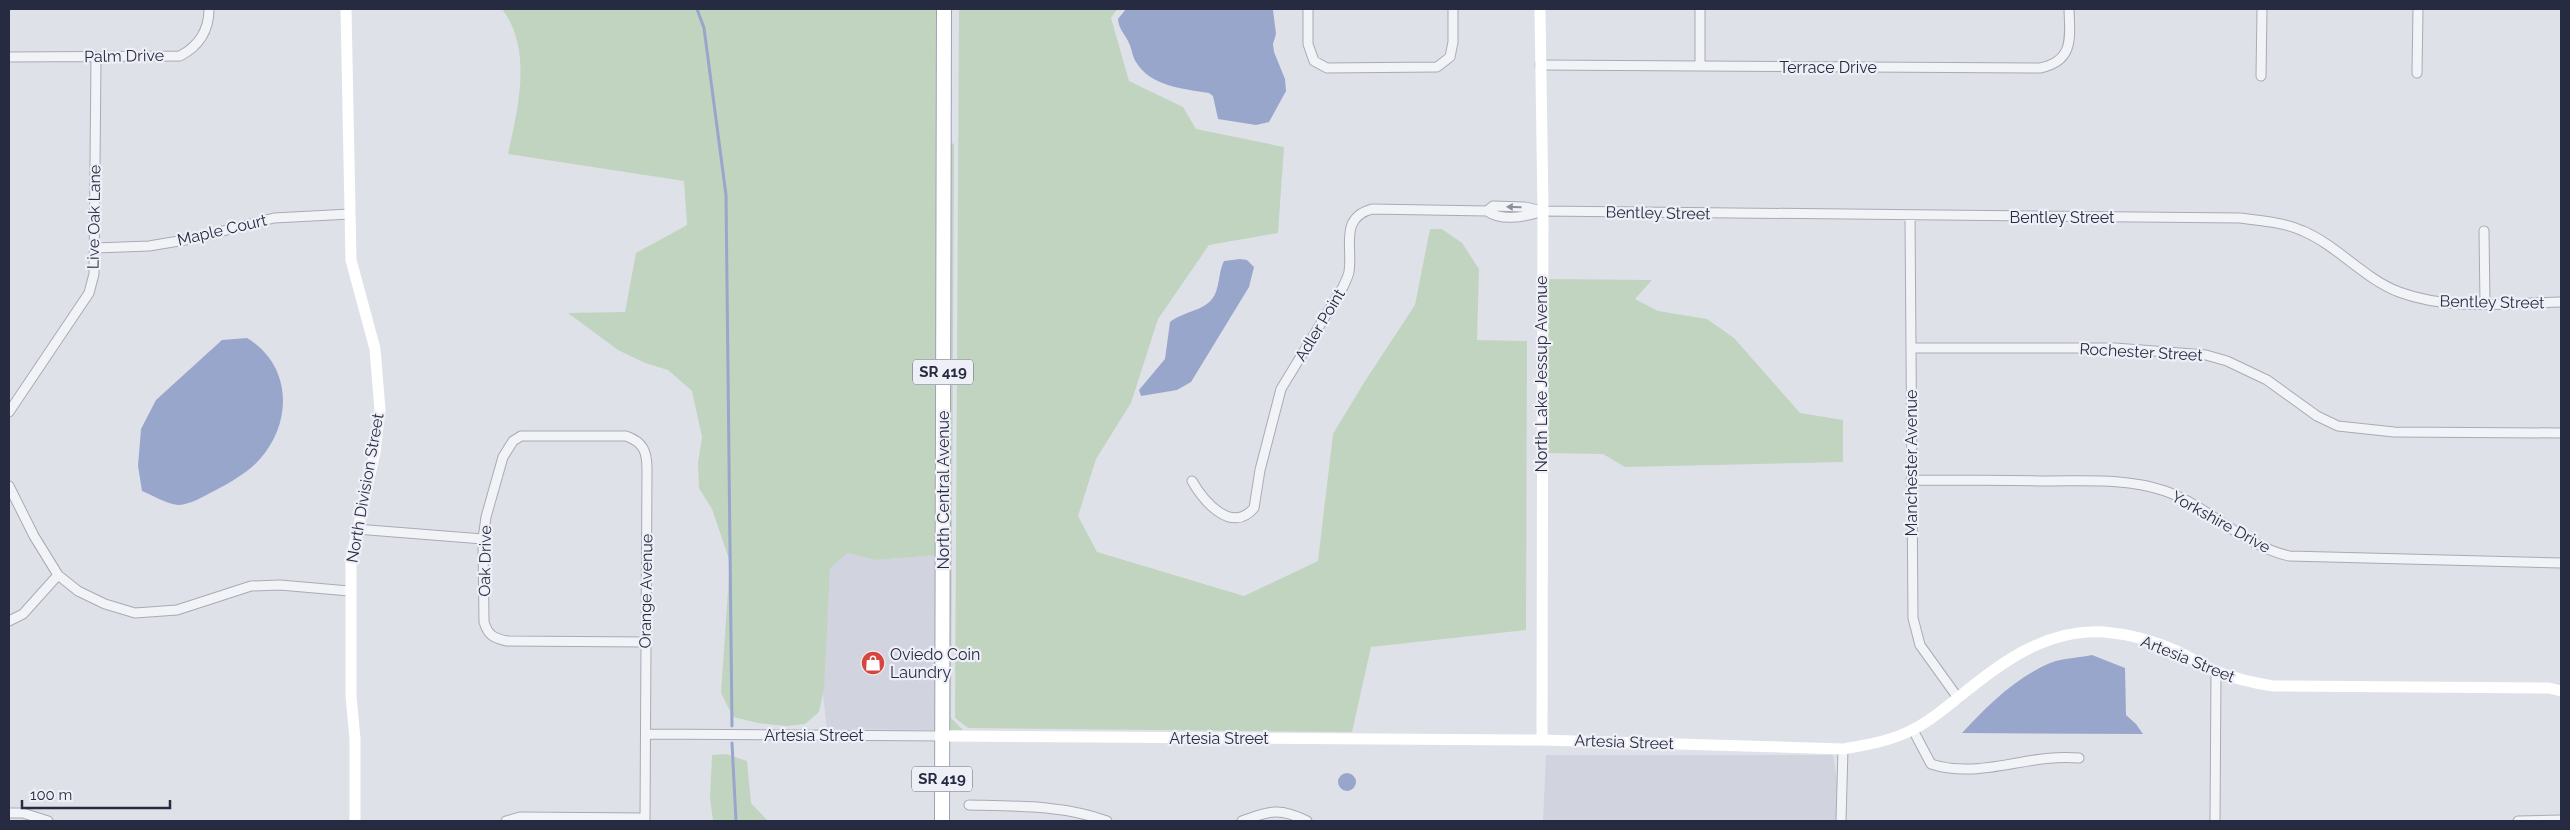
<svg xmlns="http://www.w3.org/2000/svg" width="2570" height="830" font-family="Raleway,sans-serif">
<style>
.built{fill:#d1d3de}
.green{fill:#c1d4c0}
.water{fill:#98a6cc}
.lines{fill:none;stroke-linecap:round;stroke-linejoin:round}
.stream{stroke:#98a6cc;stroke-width:3}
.street-casing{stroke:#a8aab7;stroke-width:11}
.primary-casing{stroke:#9ea2b6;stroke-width:16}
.street{stroke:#f2f3f7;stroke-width:9}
.secondary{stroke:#fff;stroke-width:11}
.primary{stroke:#fff;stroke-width:14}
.oneway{fill:#8c8f9c}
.labels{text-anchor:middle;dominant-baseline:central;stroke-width:4.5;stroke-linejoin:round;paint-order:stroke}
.shield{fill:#eff0f7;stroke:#636678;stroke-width:1}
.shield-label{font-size:15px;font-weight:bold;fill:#272b41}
.street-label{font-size:16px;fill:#272b41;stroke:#eff0f7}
.poi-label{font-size:16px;fill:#272b41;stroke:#eff0f7;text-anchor:start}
</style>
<rect width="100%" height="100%" fill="#dfe1e9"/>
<!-- built -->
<path class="built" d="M 847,553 L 876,560 L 938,555 L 937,730 L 827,729 L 823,695 L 830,569 Z
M 1546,755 L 1833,755 L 1837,780 L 1836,821 L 1543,821 Z"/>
<!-- green -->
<path class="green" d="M 502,9 L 939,9 L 938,555 L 876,560 L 847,553 L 830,569 L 824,689 L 819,712 L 805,724 L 786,726 L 758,723 L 733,717 L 721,693 L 730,562 L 712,509 L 699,488 L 698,463 L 702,437 L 692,391 L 668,370 L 645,363 L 618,350 L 568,313 L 625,312 L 636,253 L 687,225 L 684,181 L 508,154 C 518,108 533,50 502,9 Z
M 959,9 L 1117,9 L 1111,18 L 1129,81 L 1183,107 L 1196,129 L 1284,147 L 1278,233 L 1209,245 L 1158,319 L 1131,403 L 1096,459 L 1078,516 L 1097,552 L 1244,596 L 1318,561 L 1333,434 L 1365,381 L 1415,305 L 1430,229 L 1442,229 L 1462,243 L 1479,269 L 1477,340 L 1527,341 L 1526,630 L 1371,647 L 1352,732 L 968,728 L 955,718 Z
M 949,142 L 954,144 L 951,718 L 963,730 L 948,730 Z
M 1546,279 L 1652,280 L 1635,299 L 1658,311 L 1707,319 L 1734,338 L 1800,413 L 1843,420 L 1843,462 L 1625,467 L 1603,454 L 1546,453 Z
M 726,754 L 747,761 L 751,803 L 768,821 L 713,821 L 710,798 L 712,755 Z"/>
<!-- water -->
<path class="water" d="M 1126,9 L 1273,10 L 1276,34 L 1273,44 L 1274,52 L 1285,79 L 1286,91 L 1269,122 L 1256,125 L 1218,119 L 1213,96 L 1209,93 C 1183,89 1150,86 1136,62 C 1132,56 1132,49 1129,43 C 1125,34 1119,30 1118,19 Z
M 1240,259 L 1247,260 L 1254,267 L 1249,287 L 1191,382 L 1177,390 L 1141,396 L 1139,390 L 1165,359 L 1170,322 C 1182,312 1203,311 1212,299 C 1220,290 1218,272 1224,261 Z
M 247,338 C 292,365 293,422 260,459 C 248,473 226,485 210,493 C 201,498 188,505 178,505 C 167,504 152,495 142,491 L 138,466 L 141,429 L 156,400 L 222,340 Z
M 2092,655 L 2125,668 L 2126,715 L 2136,724 L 2143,734 L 1962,733 C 1987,706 2015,678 2050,663 C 2063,658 2079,658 2092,655 Z
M1338 782a9 9 0 1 1 18 0a9 9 0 1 1-18 0Z"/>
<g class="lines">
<!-- stream -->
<path class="stream" d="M 697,9 L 704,28 L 726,195 L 732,726
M 732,743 L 736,821"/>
<!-- street casing -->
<g class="street-casing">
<path id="street" d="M 1308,9 L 1308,44 L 1314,61 L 1327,68 L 1437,67 L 1450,57 L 1453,42 L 1453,9
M 1700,9 L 1700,66
M 9,57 L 180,56 C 199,46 209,30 209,9
M 1540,65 L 2040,68 C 2074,61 2070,38 2069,9
M 2417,73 L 2418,9
M 2261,76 L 2262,9
M 1487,211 C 1501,221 1524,217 1540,212
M 1910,216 L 1913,618 L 1920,645 L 1958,698
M 2484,231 L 2485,303
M 95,248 L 149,246 L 191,239 L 274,218 L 350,214
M 1911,348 L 2115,348 L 2206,355 L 2227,361 L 2267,380 L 2317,416 L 2338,426 L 2394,432 L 2561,433
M 9,412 L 89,293 L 94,274 L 96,57
M 1911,480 C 1957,480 2002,480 2048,481 C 2086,481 2128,478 2165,491 C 2210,507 2242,545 2289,556 L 2561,563
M 1192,481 C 1203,500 1231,535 1254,508 L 1260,470 L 1281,389 L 1343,287 C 1345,282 1348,277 1349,272 C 1353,247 1339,218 1372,209 L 1487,211 L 1493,206 L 1525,207 L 1543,211 L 2240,218 C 2260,221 2284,222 2303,231 C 2338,246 2363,278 2399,292 C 2450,311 2508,303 2561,302
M 9,486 L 34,536 L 58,575 L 78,591 L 105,604 L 135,613 L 177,610 L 251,586 L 280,585 L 349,591
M 356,529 L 483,539
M 9,621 L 23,614 L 58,575
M 645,642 L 507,641 C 493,638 488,635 484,622 L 483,539 L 486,517 L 503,457 L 513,441 L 521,436 L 626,436 C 643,442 647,451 647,469 L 645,821
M 1913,730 L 1931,764 C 1980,780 2028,753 2079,758
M 646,734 L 942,736
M 969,805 C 1017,806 1062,805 1107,821
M 9,813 L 23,813 L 48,821
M 506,821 L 520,817 L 645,818
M 1242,821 C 1268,811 1280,807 1307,821
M 1841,821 L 1843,749
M 2215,821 L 2216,672
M 2518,821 L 2561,820"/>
</g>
<!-- primary casing -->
<g class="primary-casing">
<path id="primary" d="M 942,821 L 944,9"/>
</g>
<!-- street -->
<use href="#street" class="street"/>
<!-- secondary -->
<path class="secondary" d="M 346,9 L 351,260 L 375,349 L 380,410 L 375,452 L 351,560 L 351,696 L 355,739 L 355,821
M 1540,9 L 1543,211 L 1542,740
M 942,736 L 1542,740 L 1843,749 C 1866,745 1891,741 1912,730 C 1929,722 1944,709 1959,697 C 2000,663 2047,628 2104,632 C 2129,634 2154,641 2177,651 C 2191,657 2203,667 2218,672 C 2236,679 2254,683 2273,686 L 2549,688 L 2561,691"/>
<!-- primary -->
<use href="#primary" class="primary"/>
</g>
<!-- one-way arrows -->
<defs><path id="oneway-solid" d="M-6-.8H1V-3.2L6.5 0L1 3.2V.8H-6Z" transform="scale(1.25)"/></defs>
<use class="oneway" href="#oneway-solid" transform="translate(1514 207) rotate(-179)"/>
<!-- icons -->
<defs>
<g id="shop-disc" transform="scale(1.25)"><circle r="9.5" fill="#d6463d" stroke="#eff0f7"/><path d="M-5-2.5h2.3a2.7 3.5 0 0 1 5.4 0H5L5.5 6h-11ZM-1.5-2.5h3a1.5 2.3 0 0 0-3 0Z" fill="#fff"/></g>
</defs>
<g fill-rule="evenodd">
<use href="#shop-disc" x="873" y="663"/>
</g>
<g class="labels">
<!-- shield labels -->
<g class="shield">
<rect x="913" y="359.5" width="60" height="25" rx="4"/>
<rect x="912" y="766.5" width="60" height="25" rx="4"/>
</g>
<g class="shield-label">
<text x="943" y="372">SR 419</text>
<text x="942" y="779">SR 419</text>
</g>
<!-- street labels -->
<g class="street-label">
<text transform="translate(124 56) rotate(-1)">Palm Drive</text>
<text x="1828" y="67">Terrace Drive</text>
<text transform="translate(1658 213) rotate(1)">Bentley Street</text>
<text transform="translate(94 217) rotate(-89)">Live Oak Lane</text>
<text x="2062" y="217">Bentley Street</text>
<text transform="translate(222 230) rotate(-13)">Maple Court</text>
<text transform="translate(2492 302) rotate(1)">Bentley Street</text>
<text transform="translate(1320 325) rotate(-59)">Adler Point</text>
<text transform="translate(2141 352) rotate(3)">Rochester Street</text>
<text transform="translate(1541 374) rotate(-90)">North Lake Jessup Avenue</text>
<text transform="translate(1911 463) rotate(-90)">Manchester Avenue</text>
<text transform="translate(365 488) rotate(-80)">North Division Street</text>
<text transform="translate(943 490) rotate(-90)">North Central Avenue</text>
<text transform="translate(2221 522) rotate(29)">Yorkshire Drive</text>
<text transform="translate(485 561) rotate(-89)">Oak Drive</text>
<text transform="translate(646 591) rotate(-89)">Orange Avenue</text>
<text transform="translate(2188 659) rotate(22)">Artesia Street</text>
<text x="814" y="735">Artesia Street</text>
<text x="1219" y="738">Artesia Street</text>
<text transform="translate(1624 742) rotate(2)">Artesia Street</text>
</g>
<!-- poi labels -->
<g class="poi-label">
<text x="890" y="654">Oviedo Coin<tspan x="890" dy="18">Laundry</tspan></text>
</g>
</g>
<!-- border -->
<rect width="2570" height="830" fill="none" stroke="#272b41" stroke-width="20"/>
<!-- scale -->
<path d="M22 800v8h148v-8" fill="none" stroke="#272b41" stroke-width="2.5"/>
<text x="30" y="800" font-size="15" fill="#272b41" stroke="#eff0f7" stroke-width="4" paint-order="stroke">100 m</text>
</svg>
